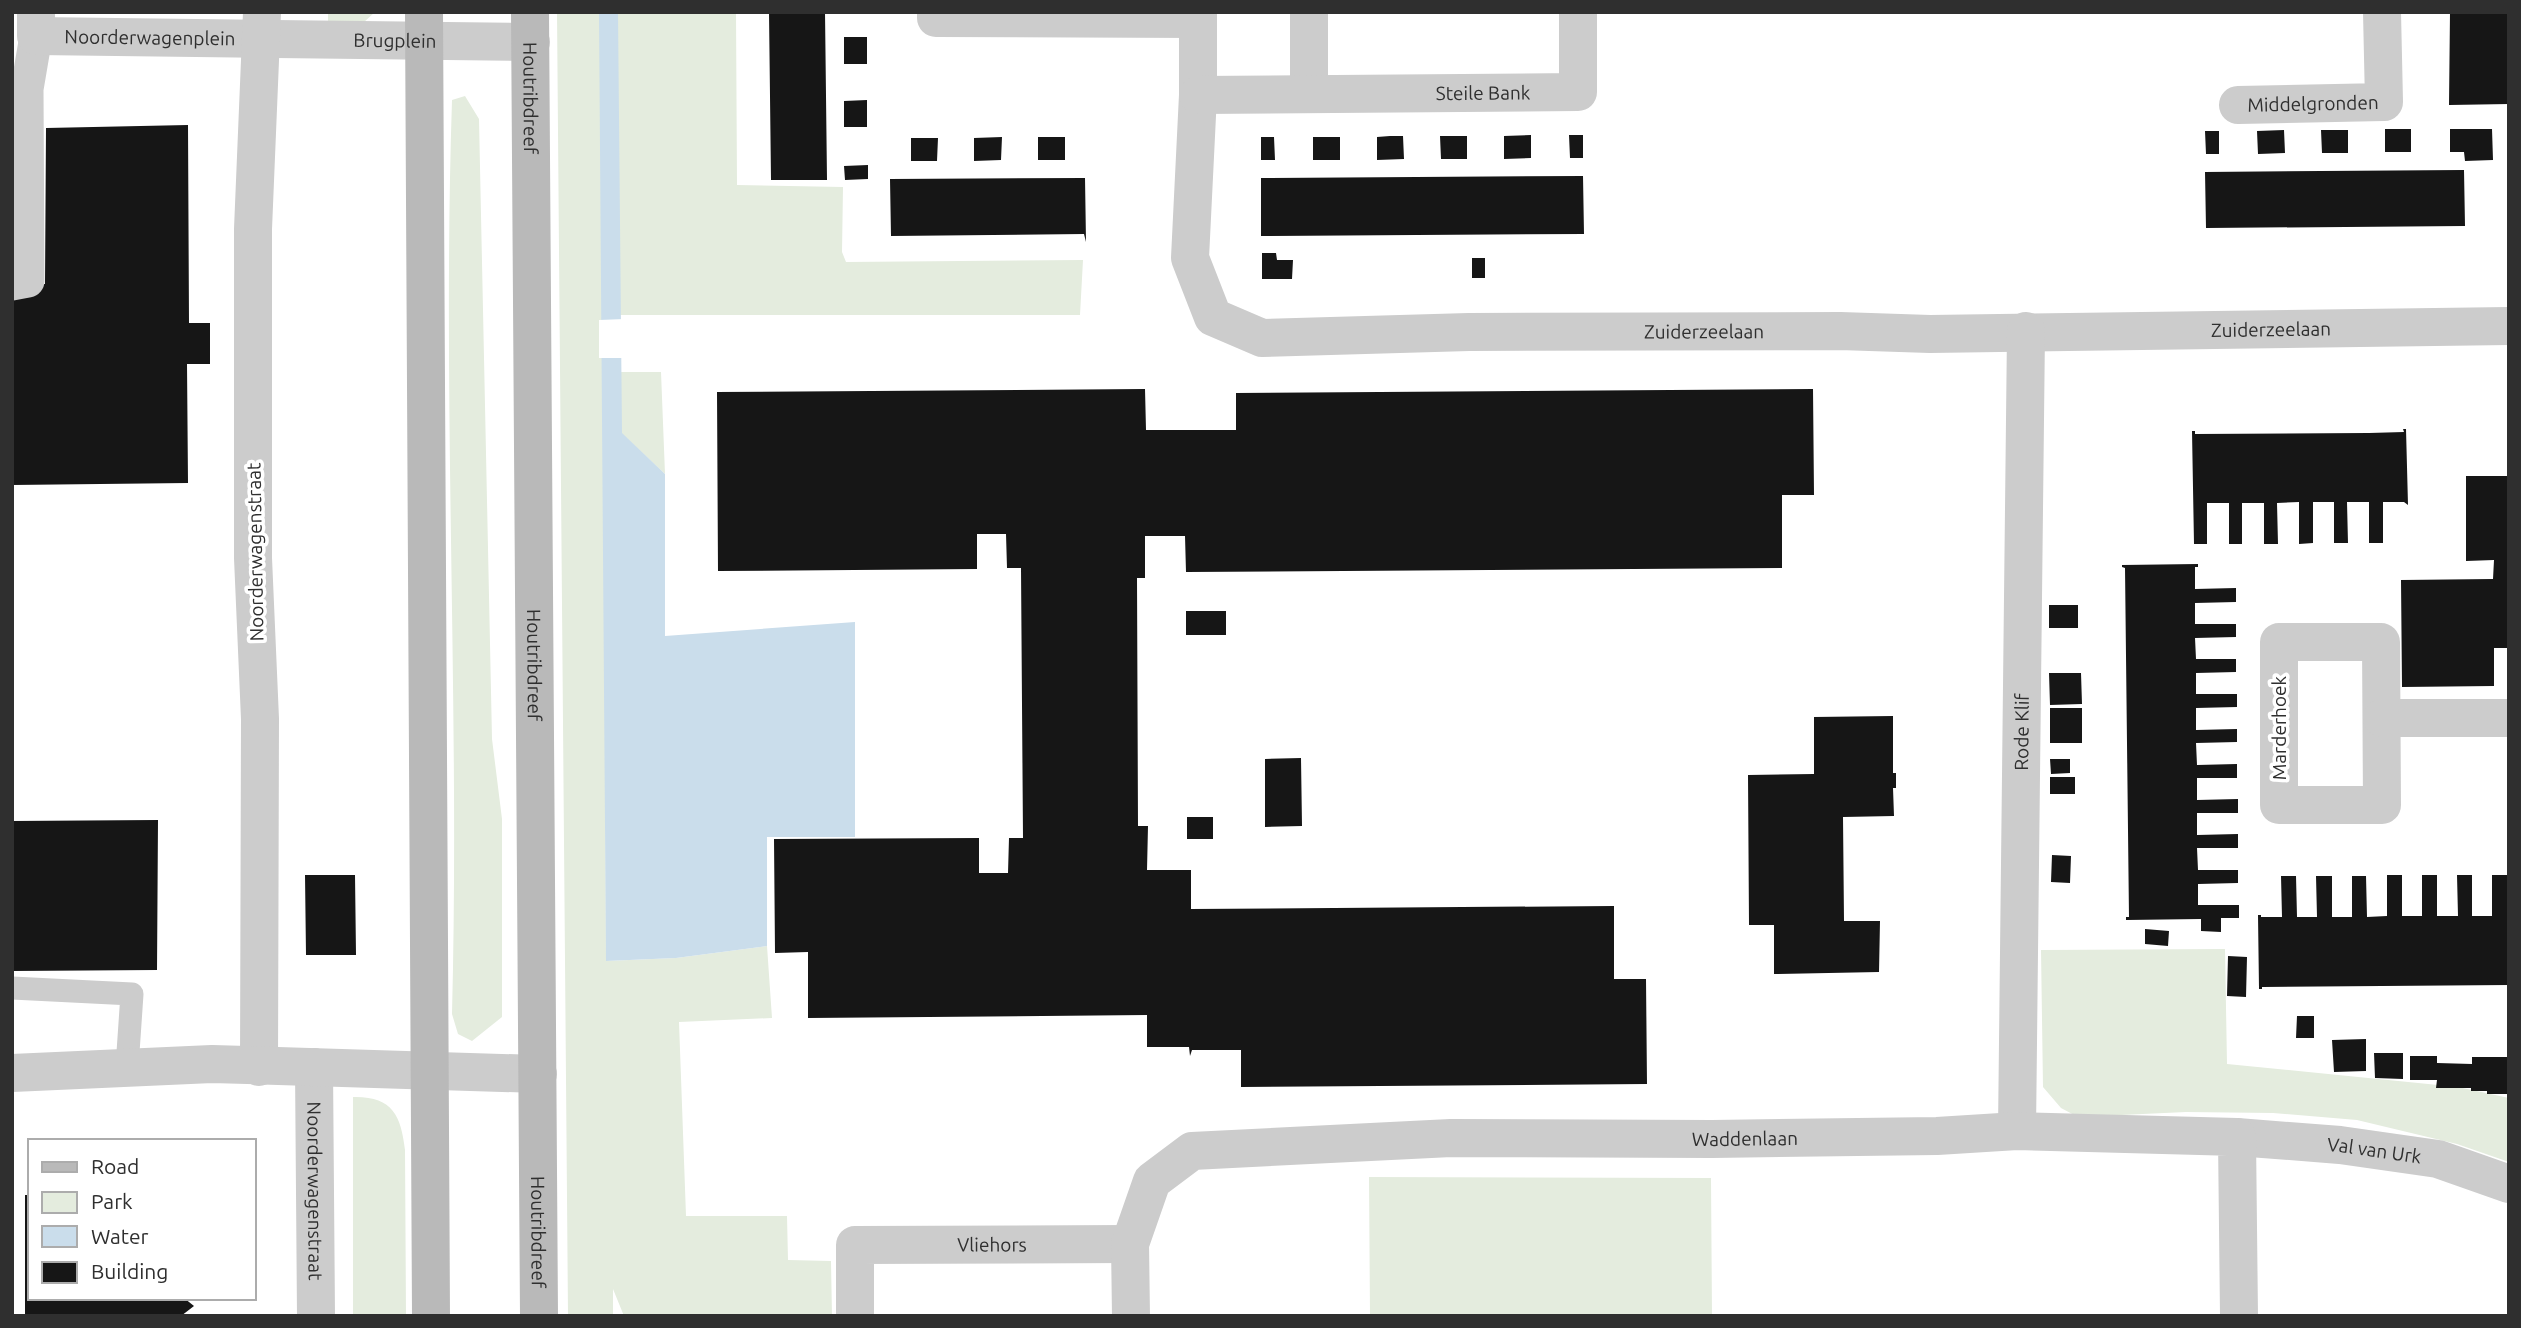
<svg xmlns="http://www.w3.org/2000/svg" width="2521" height="1328" font-family="Ubuntu,sans-serif">
<style>
.green{fill:#e4ecde}
.water{fill:#caddeb}
.pier{fill:#fff}
.building{fill:#161616}
.lines{fill:none;stroke-linecap:round;stroke-linejoin:round}
.service{stroke:#ccc;stroke-width:23}
.pedestrian{stroke:#ccc;stroke-width:33}
.minor{stroke:#ccc;stroke-width:38}
.secondary{stroke:#b9b9b9;stroke-width:38}
.labels{text-anchor:middle;dominant-baseline:central;stroke-width:7;stroke-linejoin:round;paint-order:stroke}
.street-label{font-size:19px;fill:#2f2f2f;stroke:#fff}
</style>
<rect width="100%" height="100%" fill="#fff"/>
<!-- green -->
<path class="green" d="M 328,12 L 375,12 L 363,23 L 328,26 Z
M 557,12 L 736,12 L 737,185 L 843,187 L 842,252 L 846,262 L 1083,260 L 1080,315 L 604,315 L 604,372 L 661,372 L 665,474 L 604,417 L 606,961 L 676,958 L 767,946 L 772,1018 L 679,1022 L 686,1216 L 787,1216 L 788,1260 L 831,1261 L 832,1316 L 624,1316 L 613,1289 L 613,1316 L 568,1316 Z
M 465,96 L 479,119 L 492,739 L 502,819 L 502,1017 L 472,1041 L 458,1034 L 452,1014 C 460,709 442,405 452,100 Z
M 2225,949 L 2227,1064 L 2458,1087 L 2509,1098 L 2509,1162 L 2457,1144 L 2357,1120 L 2273,1113 L 2186,1112 L 2078,1117 L 2061,1108 L 2043,1087 L 2041,950 Z
M 353,1097 C 392,1096 401,1115 405,1150 L 406,1316 L 353,1316 Z
M 1369,1177 L 1711,1178 L 1712,1316 L 1370,1316 Z"/>
<!-- water -->
<path class="water" d="M 599,12 L 618,12 L 622,433 L 665,474 L 665,636 L 855,622 L 855,837 L 767,837 L 767,946 L 676,958 L 606,961 Z"/>
<!-- pier -->
<path class="pier" d="M 625,319 L 625,358 L 599,358 L 599,320 Z"/>
<!-- building -->
<path class="building" d="M 769,12 L 825,12 L 827,180 L 771,180 Z
M 2450,12 L 2509,12 L 2509,104 L 2449,105 Z
M 844,37 L 867,37 L 867,64 L 844,64 Z
M 867,100 L 867,127 L 844,127 L 844,101 Z
M 188,125 L 189,323 L 210,323 L 210,364 L 187,364 L 188,483 L 12,485 L 12,284 L 45,284 L 46,128 Z
M 2385,129 L 2411,129 L 2411,152 L 2385,152 Z
M 2450,129 L 2492,129 L 2493,160 L 2465,161 L 2464,152 L 2450,152 Z
M 2284,130 L 2285,153 L 2258,154 L 2257,131 Z
M 2321,130 L 2348,130 L 2348,153 L 2322,153 Z
M 2205,131 L 2219,131 L 2219,154 L 2206,154 Z
M 1531,135 L 1531,158 L 1504,159 L 1504,136 Z
M 1569,135 L 1583,135 L 1583,158 L 1570,158 Z
M 1390,136 L 1403,136 L 1404,159 L 1377,160 L 1377,137 Z
M 1440,136 L 1467,136 L 1467,159 L 1441,159 Z
M 1002,137 L 1001,160 L 974,161 L 974,138 Z
M 1038,137 L 1065,137 L 1065,160 L 1038,160 Z
M 1261,137 L 1274,137 L 1275,160 L 1261,160 Z
M 1313,137 L 1340,137 L 1340,160 L 1313,160 Z
M 911,138 L 938,138 L 937,161 L 911,161 Z
M 868,165 L 868,179 L 845,180 L 844,166 Z
M 2464,170 L 2465,226 L 2206,228 L 2205,172 Z
M 1583,176 L 1584,234 L 1261,236 L 1261,178 Z
M 1085,178 L 1086,242 L 1084,234 L 891,236 L 890,179 Z
M 1262,253 L 1276,253 L 1277,260 L 1293,260 L 1292,279 L 1262,279 Z
M 1472,258 L 1485,258 L 1485,278 L 1472,278 Z
M 1145,389 L 1146,430 L 1236,430 L 1236,393 L 1813,389 L 1814,495 L 1782,495 L 1782,568 L 1186,572 L 1185,536 L 1145,536 L 1145,578 L 1137,578 L 1138,826 L 1148,826 L 1147,870 L 1191,870 L 1191,909 L 1614,906 L 1614,979 L 1646,979 L 1647,1084 L 1241,1087 L 1241,1050 L 1192,1050 L 1190,1056 L 1189,1047 L 1147,1047 L 1147,1015 L 808,1018 L 808,952 L 775,953 L 774,839 L 979,838 L 979,873 L 1008,873 L 1009,838 L 1023,838 L 1021,568 L 1007,568 L 1006,534 L 977,534 L 977,569 L 718,571 L 717,392 Z
M 2403,429 L 2406,429 L 2408,505 L 2404,502 L 2383,502 L 2383,543 L 2369,543 L 2369,502 L 2347,502 L 2348,543 L 2334,543 L 2334,502 L 2313,502 L 2313,543 L 2299,544 L 2299,502 L 2277,503 L 2278,544 L 2264,544 L 2264,503 L 2242,503 L 2242,544 L 2229,544 L 2229,503 L 2207,503 L 2207,544 L 2194,544 L 2192,431 L 2195,431 L 2195,434 L 2369,433 L 2404,432 Z
M 2466,476 L 2509,476 L 2509,648 L 2494,648 L 2494,686 L 2402,687 L 2401,580 L 2493,579 L 2494,560 L 2466,561 Z
M 2198,564 L 2198,567 L 2195,567 L 2195,589 L 2236,588 L 2236,602 L 2195,603 L 2195,624 L 2236,624 L 2236,637 L 2195,638 L 2196,659 L 2236,659 L 2236,672 L 2196,673 L 2196,694 L 2237,694 L 2237,707 L 2196,708 L 2196,730 L 2237,729 L 2237,742 L 2196,743 L 2197,765 L 2237,764 L 2237,778 L 2197,778 L 2197,800 L 2238,799 L 2238,813 L 2197,813 L 2197,835 L 2238,834 L 2238,848 L 2197,848 L 2198,870 L 2238,870 L 2238,883 L 2198,884 L 2198,905 L 2239,905 L 2239,918 L 2221,918 L 2221,932 L 2201,931 L 2201,919 L 2126,920 L 2126,917 L 2129,917 L 2125,568 L 2122,567 L 2122,565 Z
M 2049,605 L 2078,605 L 2078,628 L 2049,628 Z
M 1186,611 L 1226,611 L 1226,635 L 1186,635 Z
M 2049,673 L 2081,673 L 2082,704 L 2050,705 Z
M 2050,708 L 2082,708 L 2082,743 L 2050,743 Z
M 1893,716 L 1893,773 L 1896,773 L 1896,788 L 1893,788 L 1894,816 L 1843,817 L 1844,921 L 1880,921 L 1879,972 L 1774,974 L 1774,925 L 1749,925 L 1748,775 L 1814,774 L 1814,717 Z
M 1301,758 L 1302,826 L 1265,827 L 1265,759 Z
M 2050,759 L 2070,759 L 2070,773 L 2051,774 Z
M 2050,777 L 2075,777 L 2075,794 L 2050,794 Z
M 1187,817 L 1213,817 L 1213,839 L 1187,839 Z
M 158,820 L 157,970 L 12,971 L 12,821 Z
M 2052,855 L 2071,856 L 2070,883 L 2051,882 Z
M 305,875 L 355,875 L 356,955 L 306,955 Z
M 2387,875 L 2402,875 L 2402,916 L 2422,916 L 2422,875 L 2437,875 L 2437,916 L 2458,916 L 2457,875 L 2472,875 L 2472,916 L 2492,916 L 2492,875 L 2507,875 L 2509,985 L 2262,987 L 2262,989 L 2259,989 L 2258,915 L 2261,915 L 2261,917 L 2282,917 L 2281,876 L 2296,876 L 2297,917 L 2317,917 L 2316,876 L 2332,876 L 2332,917 L 2352,917 L 2352,876 L 2366,876 L 2367,917 L 2387,916 Z
M 2145,929 L 2169,931 L 2168,946 L 2145,944 Z
M 2228,956 L 2247,957 L 2246,997 L 2227,996 Z
M 2297,1016 L 2314,1016 L 2314,1038 L 2296,1038 Z
M 2366,1039 L 2366,1071 L 2334,1072 L 2332,1040 Z
M 2374,1053 L 2403,1053 L 2403,1079 L 2375,1078 Z
M 2410,1056 L 2437,1056 L 2437,1063 L 2472,1064 L 2472,1057 L 2508,1057 L 2507,1094 L 2487,1094 L 2487,1091 L 2471,1091 L 2471,1088 L 2436,1088 L 2437,1080 L 2410,1080 Z
M 25,1195 L 28,1195 L 30,1199 L 30,1298 L 184,1298 L 194,1306 L 181,1316 L 25,1316 Z"/>
<g class="lines">
<!-- service -->
<path class="service" d="M 12,988 L 132,994 L 127,1067"/>
<!-- pedestrian -->
<path class="pedestrian" d="M 12,284 L 28,281 L 27,89 L 36,36"/>
<!-- minor -->
<g class="minor">
<path id="s1" d="M 36,12 L 36,36 L 531,42"/>
<path d="M 936,12 L 936,18 L 1198,19"/>
<path id="s2" d="M 1198,12 L 1198,95 L 1190,258 L 1213,317 L 1262,338 L 1469,332 L 1840,331 L 1930,334 L 2509,326"/>
<path d="M 1309,12 L 1309,94"/>
<path id="s3" d="M 1198,95 L 1578,92 L 1578,12"/>
<path id="s4" d="M 2238,105 L 2384,102 L 2382,12"/>
<path d="M 2279,642 L 2381,642 L 2382,805 L 2279,805 Z"/>
<path d="M 2382,718 L 2509,718"/>
<path d="M 259,1067 L 260,719 L 253,558 L 253,229 L 262,12"/>
<path id="s5" d="M 314,1067 L 316,1316"/>
<path d="M 12,1073 L 212,1064 L 538,1074"/>
<path id="s6" d="M 2017,1131 L 2026,331"/>
<path id="s7" d="M 2237,1137 L 2340,1145 L 2438,1159 L 2509,1184"/>
<path id="s8" d="M 855,1316 L 855,1245 L 1130,1244"/>
<path id="s9" d="M 1131,1316 L 1130,1244 L 1152,1181 L 1192,1151 L 1451,1138 L 1712,1139 L 1937,1136 L 2017,1131 L 2237,1137 L 2239,1316"/>
</g>
<!-- secondary -->
<g class="secondary">
<path d="M 424,12 L 431,1316"/>
<path id="s10" d="M 530,12 L 539,1316"/>
</g>
</g>
<g class="labels">
<!-- street labels -->
<g class="street-label">
<text stroke="none"><textPath href="#s1" startOffset="138">Noorderwagenplein</textPath></text>
<text stroke="none"><textPath href="#s1" startOffset="383">Brugplein</textPath></text>
<text stroke="none"><textPath href="#s3" startOffset="285">Steile Bank</textPath></text>
<text stroke="none"><textPath href="#s10" startOffset="86">Houtribdreef</textPath></text>
<text stroke="none"><textPath href="#s4" startOffset="75">Middelgronden</textPath></text>
<text stroke="none"><textPath href="#s2" startOffset="1372">Zuiderzeelaan</textPath></text>
<text stroke="none"><textPath href="#s2" startOffset="805">Zuiderzeelaan</textPath></text>
<text transform="translate(255 552) rotate(-91)">Noorderwagenstraat</text>
<text stroke="none"><textPath href="#s10" startOffset="653">Houtribdreef</textPath></text>
<text transform="translate(2279 728) rotate(-90)">Marderhoek</text>
<text stroke="none"><textPath href="#s6" startOffset="399">Rode Klif</textPath></text>
<text stroke="none"><textPath href="#s9" startOffset="742">Waddenlaan</textPath></text>
<text stroke="none"><textPath href="#s7" startOffset="138">Val van Urk</textPath></text>
<text stroke="none"><textPath href="#s5" startOffset="124">Noorderwagenstraat</textPath></text>
<text stroke="none"><textPath href="#s10" startOffset="1220">Houtribdreef</textPath></text>
<text stroke="none"><textPath href="#s8" startOffset="208">Vliehors</textPath></text>
</g>
</g>
<!-- border -->
<rect width="2521" height="1328" fill="none" stroke="#2f2f2f" stroke-width="28"/>
<!-- legend -->
<rect x="28" y="1139" width="228" height="161" fill="#ffffff" stroke="#acacac" stroke-width="2"/>
<rect x="42" y="1162" width="35" height="10" fill="#b9b9b9" stroke="#acacac" stroke-width="2"/>
<text x="91" y="1174" font-size="21" fill="#2f2f2f">Road</text>
<rect x="42" y="1192" width="35" height="21" fill="#e4ecde" stroke="#acacac" stroke-width="2"/>
<text x="91" y="1209" font-size="21" fill="#2f2f2f">Park</text>
<rect x="42" y="1226" width="35" height="21" fill="#caddeb" stroke="#acacac" stroke-width="2"/>
<text x="91" y="1244" font-size="21" fill="#2f2f2f">Water</text>
<rect x="42" y="1262" width="35" height="21" fill="#161616" stroke="#acacac" stroke-width="2"/>
<text x="91" y="1279" font-size="21" fill="#2f2f2f">Building</text>
</svg>
